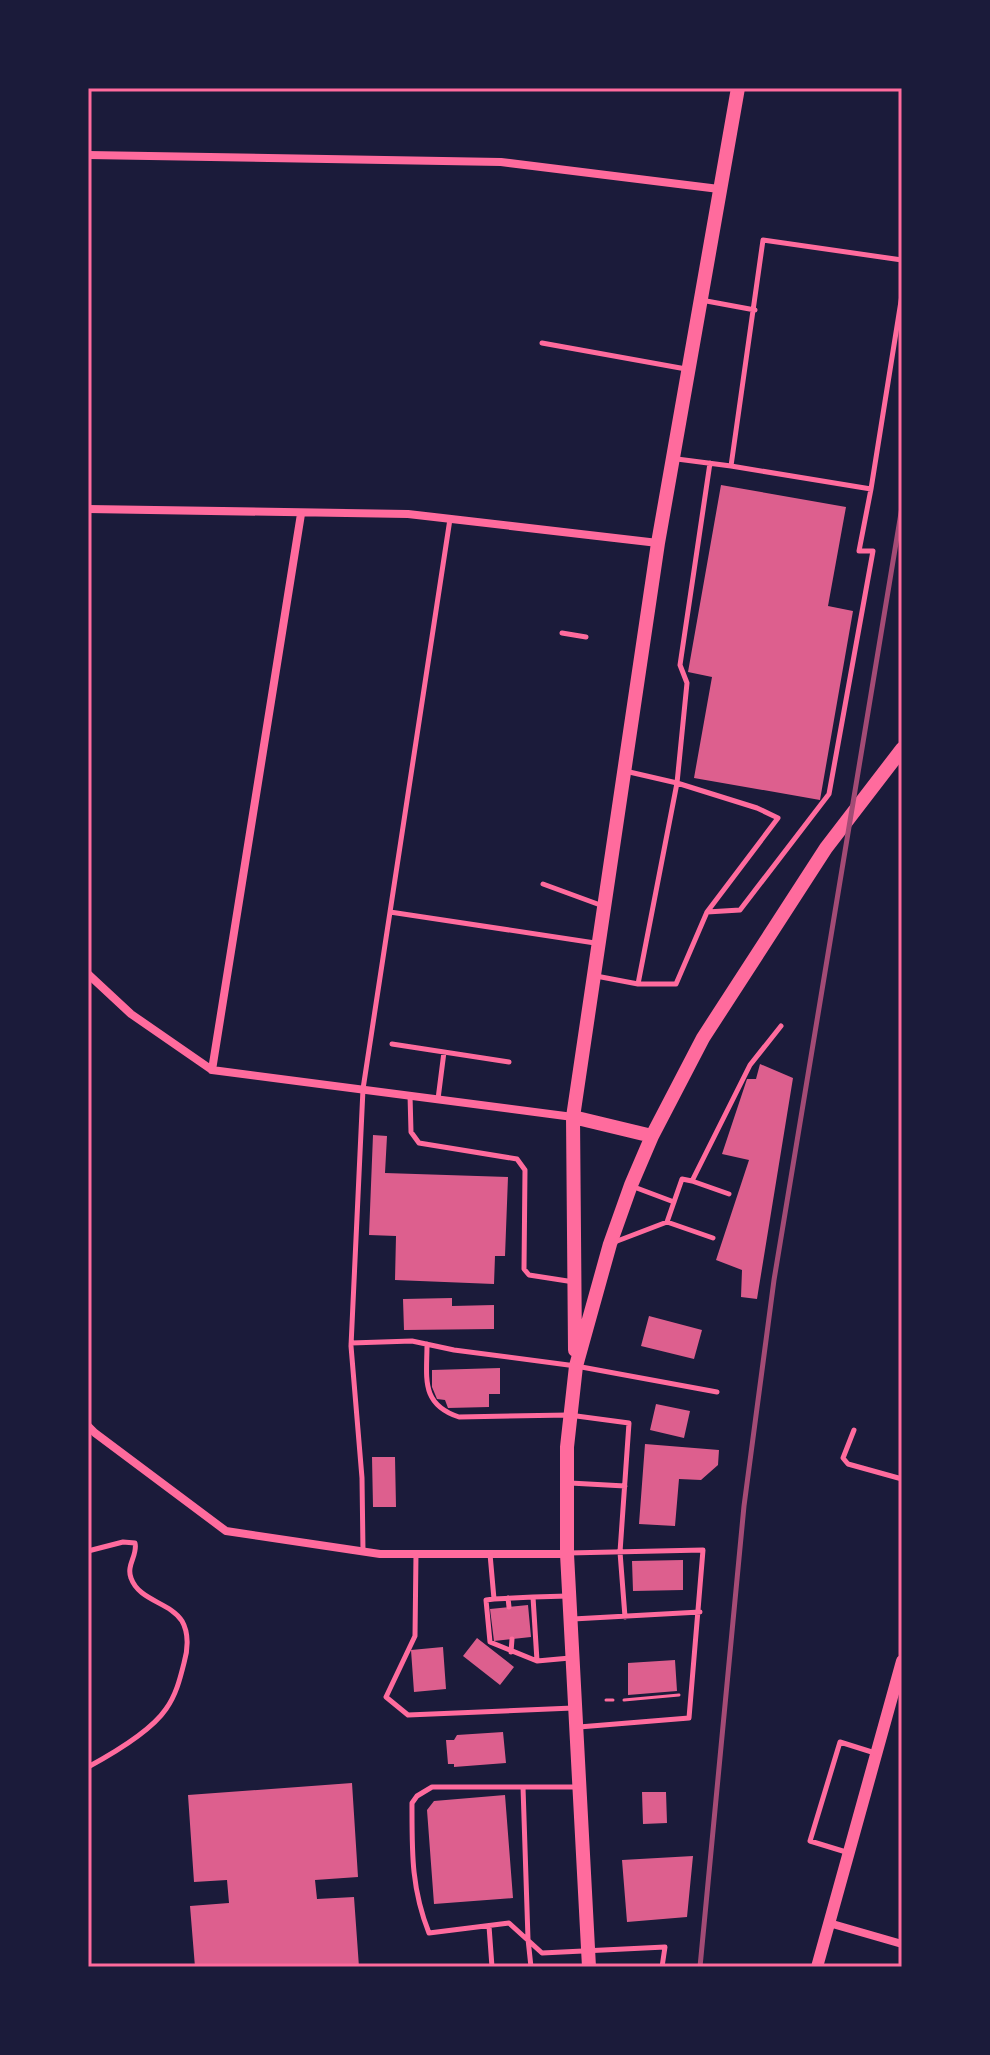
<svg xmlns="http://www.w3.org/2000/svg" width="990" height="2055" font-family="Raleway,sans-serif">
<style>
.building{fill:#dd5f8e}
.lines{fill:none;stroke-linecap:round;stroke-linejoin:round}
.path{stroke:#ff6b9d;stroke-width:3}
.service{stroke:#ff6b9d;stroke-width:5}
.minor{stroke:#ff6b9d;stroke-width:8}
.tertiary{stroke:#ff6b9d;stroke-width:12}
.primary{stroke:#ff6b9d;stroke-width:14}
.rail{stroke:#a44b75;stroke-width:5}
.neatline{fill:none;stroke:#ff6b9d;stroke-width:3}
</style>
<rect width="100%" height="100%" fill="#1b1b3a"/>
<!-- building -->
<path class="building" d="M 721,485 L 846,507 L 828,606 L 853,611 L 820,800 L 694,778 L 712,677 L 688,672 Z
M 760,1064 L 793,1078 L 757,1299 L 741,1297 L 742,1270 L 716,1260 L 749,1160 L 722,1154 L 747,1079 L 756,1079 Z
M 373,1135 L 387,1136 L 385,1173 L 508,1177 L 505,1256 L 495,1256 L 494,1284 L 395,1280 L 396,1236 L 369,1235 Z
M 452,1298 L 452,1306 L 494,1305 L 494,1329 L 404,1330 L 403,1299 Z
M 649,1316 L 702,1330 L 694,1359 L 641,1346 Z
M 500,1368 L 500,1394 L 489,1394 L 489,1407 L 448,1408 L 445,1400 L 437,1399 L 432,1387 L 432,1370 Z
M 656,1404 L 690,1411 L 684,1438 L 650,1430 Z
M 645,1444 L 719,1450 L 718,1465 L 701,1480 L 679,1479 L 675,1526 L 639,1524 Z
M 372,1457 L 395,1457 L 396,1507 L 373,1507 Z
M 683,1560 L 683,1590 L 633,1591 L 632,1561 Z
M 528,1605 L 531,1637 L 494,1641 L 490,1609 Z
M 477,1638 L 514,1667 L 500,1685 L 463,1656 Z
M 443,1647 L 446,1689 L 414,1692 L 411,1650 Z
M 675,1660 L 677,1691 L 628,1695 L 628,1663 Z
M 503,1732 L 506,1763 L 454,1767 L 454,1764 L 448,1764 L 446,1740 L 454,1740 L 457,1735 Z
M 352,1783 L 358,1877 L 315,1880 L 317,1899 L 354,1897 L 359,1967 L 195,1967 L 190,1906 L 229,1903 L 227,1880 L 194,1882 L 188,1795 Z
M 642,1792 L 666,1792 L 667,1823 L 643,1824 Z
M 505,1795 L 513,1898 L 434,1904 L 427,1810 L 434,1801 Z
M 693,1856 L 687,1917 L 627,1922 L 622,1860 Z"/>
<g class="lines">
<!-- path -->
<path class="path" d="M 606,1700 L 613,1700
M 624,1700 L 679,1695"/>
<!-- service -->
<path class="service" d="M 902,260 L 763,240 L 731,466 L 871,489 L 902,295
M 701,300 L 755,310
M 542,343 L 686,369
M 677,459 L 731,466
M 710,463 L 680,665 L 687,683 L 677,783 L 757,808 L 778,818 L 707,912 L 740,910 L 829,794 L 873,551 L 859,551 L 871,489
M 562,633 L 586,637
M 543,884 L 603,906
M 390,912 L 595,943
M 596,976 L 638,984 L 677,783 L 625,771
M 638,984 L 676,984 L 707,912
M 392,1044 L 509,1062
M 410,1095 L 411,1132 L 419,1143 L 517,1159 L 525,1170 L 524,1269 L 529,1275 L 574,1282
M 438,1099 L 444,1052
M 692,1181 L 729,1194
M 634,1187 L 674,1202
M 713,1238 L 667,1222 L 682,1179 L 692,1181 L 750,1065 L 781,1026
M 612,1243 L 667,1222
M 351,1343 L 412,1341 L 454,1350 L 576,1366 L 717,1392
M 427,1344 C 427,1378 420,1404 459,1417 L 569,1415 L 629,1423 L 620,1552 L 625,1617
M 854,1430 L 843,1458 L 848,1464 L 902,1479
M 570,1483 L 625,1486
M 88,1551 L 123,1542 L 135,1543 C 138,1555 126,1565 131,1578 C 139,1601 170,1602 182,1621 C 189,1633 188,1650 184,1663 C 180,1679 176,1695 166,1709 C 151,1731 112,1754 88,1767
M 363,1551 L 362,1478 L 351,1346 L 363,1089 L 450,519
M 568,1553 L 703,1550 L 689,1718 L 579,1727
M 416,1554 L 415,1636 L 386,1697 L 408,1715 L 573,1708
M 490,1554 L 494,1599 L 486,1600 L 490,1642 L 537,1661 L 570,1658
M 533,1597 L 568,1596
M 508,1598 L 509,1607
M 494,1599 L 533,1597 L 537,1661
M 573,1619 L 700,1612
M 511,1652 L 512,1639
M 523,1787 L 528,1939 L 531,1967
M 576,1787 L 432,1787 L 417,1796 L 412,1803 C 412,1851 411,1888 429,1933 L 509,1923 L 542,1953 L 665,1947 L 662,1967
M 846,1852 L 810,1841 L 840,1742 L 875,1753
M 489,1926 L 492,1967"/>
<!-- minor -->
<path class="minor" d="M 88,155 L 501,162 L 719,189
M 88,509 L 408,514 L 658,543
M 88,974 L 131,1014 L 212,1070 L 573,1117
M 212,1070 L 301,514
M 88,1426 L 95,1433 L 226,1531 L 380,1554 L 567,1554
M 829,1923 L 902,1944"/>
<!-- tertiary -->
<path class="tertiary" d="M 817,1967 L 902,1661"/>
<!-- primary -->
<path class="primary" d="M 573,1117 L 652,1136
M 575,1350 L 573,1117 L 658,543 L 738,88
M 589,1967 L 567,1554 L 567,1447 L 576,1366 L 610,1244 L 631,1185 L 652,1136 L 703,1038 L 826,848 L 902,749"/>
<!-- rail -->
<path class="rail" d="M 700,1967 L 744,1506 L 774,1280 L 902,507"/>
</g>
<!-- border -->
<rect width="990" height="2055" fill="none" stroke="#1b1b3a" stroke-width="180"/>
<rect x="90" y="90" width="810" height="1875" class="neatline"/>
</svg>
